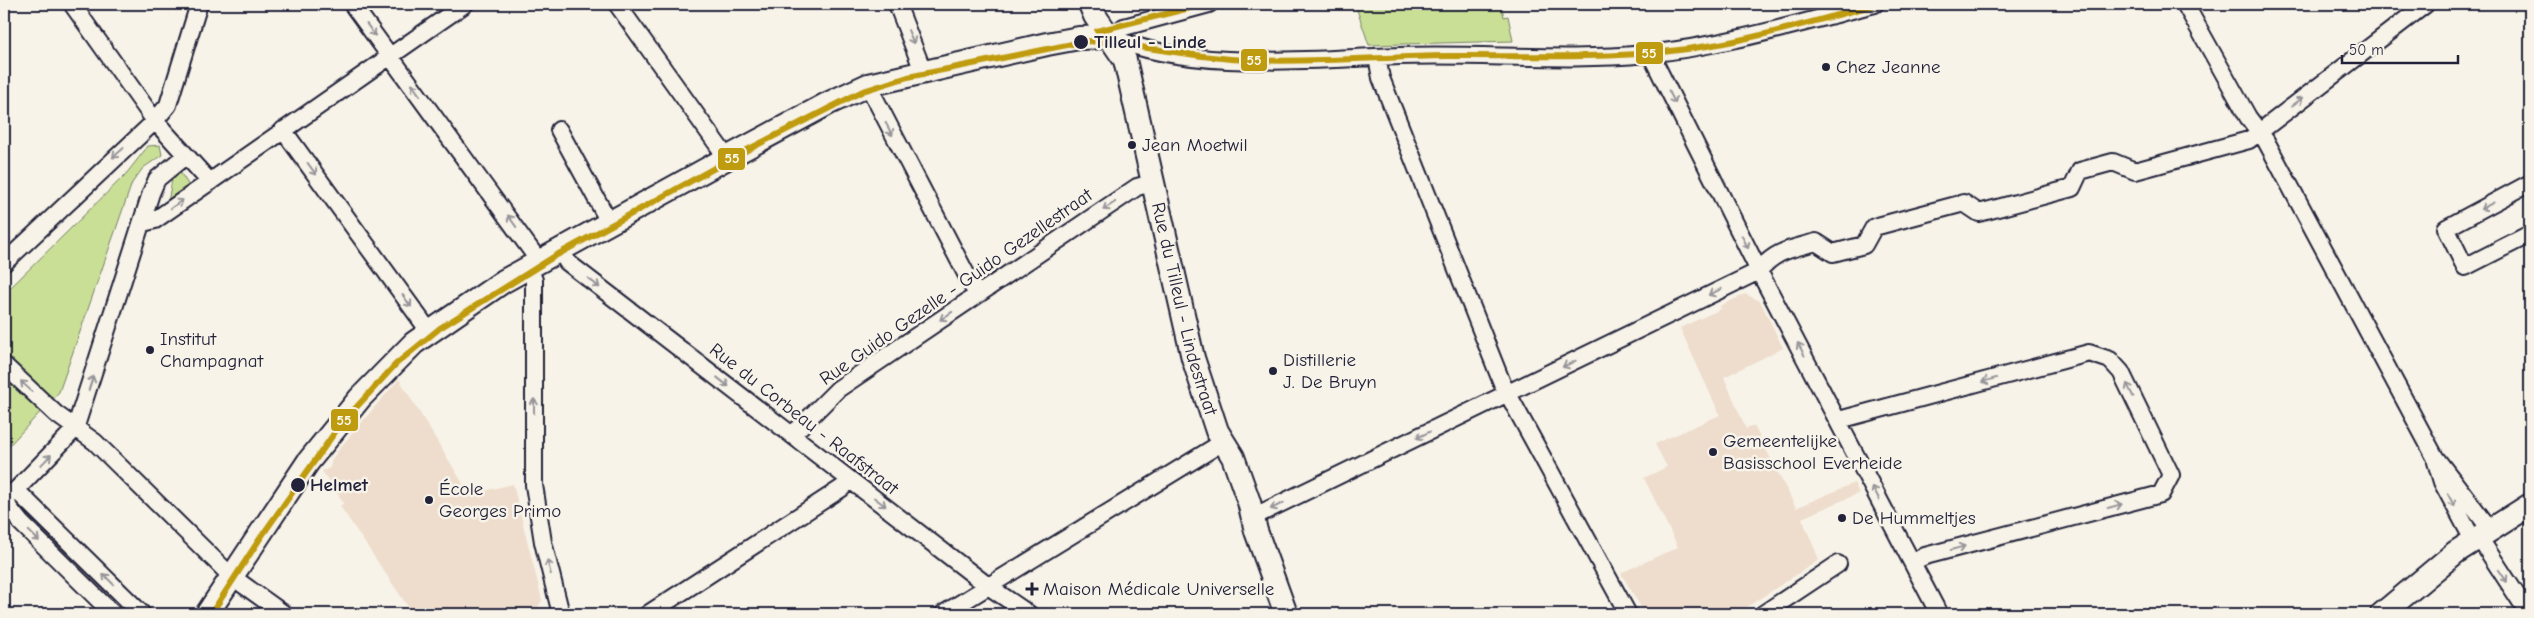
<svg xmlns="http://www.w3.org/2000/svg" width="2534" height="618" font-family="'Comic Neue',sans-serif">
<style>
.built{fill:#eedccc}
.green{fill:#c9df95;stroke:#768068}
.lines{fill:none;stroke-linecap:round;stroke-linejoin:round}
.street-casing{stroke:#22223b;stroke-width:20}
.secondary-casing{stroke:#22223b;stroke-width:26}
.street{stroke:#f7f3e8;stroke-width:16}
.secondary{stroke:#f7f3e8;stroke-width:22}
.tram-1-casing{stroke:#f7f3e8;stroke-width:10}
.tram-1{stroke:#bf9b0f;stroke-width:6}
.oneway{stroke:#97959a}
.stop-dot{fill:#22223b;stroke:#f7f3e8;stroke-width:2}
.labels{text-anchor:middle;dominant-baseline:central;stroke-width:5;stroke-linejoin:round;paint-order:stroke}
.stop-label{font-size:19px;font-weight:bold;fill:#22223b;stroke:#f7f3e8;text-anchor:start}
.poi-label{font-size:19px;fill:#22223b;stroke:#f7f3e8;text-anchor:start}
.street-label{font-size:19px;fill:#22223b;stroke:#f7f3e8}
.line-badge{stroke:#f7f3e8;stroke-width:2}
.badge-label{font-size:14px;text-anchor:middle;font-weight:bold;fill:#fff}
</style>
<rect width="100%" height="100%" fill="#f7f3e8"/>
<filter id="ink" filterUnits="userSpaceOnUse"><feTurbulence type="fractalNoise" baseFrequency=".02" numOctaves="2"/><feDisplacementMap in="SourceGraphic" scale="10" xChannelSelector="R" yChannelSelector="G"/><feConvolveMatrix kernelMatrix="1 2 1 2 8 2 1 2 1" color-interpolation-filters="sRGB"/></filter>
<g filter="url(#ink)">
<!-- built -->
<path class="built" d="M 1745,294 L 1760,301 L 1783,348 L 1724,377 L 1746,429 L 1754,426 L 1796,508 L 1854,483 L 1859,493 L 1802,518 L 1819,560 L 1736,614 L 1645,614 L 1621,573 L 1678,547 L 1644,478 L 1667,467 L 1655,444 L 1720,415 L 1680,328 L 1721,309 L 1720,306 Z
M 399,379 L 462,482 L 464,496 L 513,484 L 542,600 L 538,607 L 545,611 L 546,614 L 413,614 L 340,506 L 344,503 L 322,471 L 330,468 L 332,459 L 343,444 Z"/>
<!-- green -->
<path class="green" d="M 1355,4 L 1501,4 L 1504,17 L 1508,16 L 1513,41 L 1369,45 Z
M 160,145 L 162,155 L 143,168 L 132,183 L 59,392 L 4,451 L 4,294 L 126,174 L 148,146 Z
M 180,172 L 191,189 L 168,203 L 172,179 Z"/>
<g class="lines">
<!-- street casing -->
<g class="street-casing">
<path id="street" d="M 72,4 L 155,121 L 210,182
M 352,4 L 539,261
M 617,4 L 727,158
M 897,4 L 923,71
M 2185,4 L 2248,117 L 2266,141 L 2435,457 L 2490,529
M 1110,37 C 1192,72 1310,59 1399,56 C 1481,53 1564,62 1647,54 C 1724,46 1800,23 1875,4
M 1110,37 L 1124,27 L 1209,4
M 1650,53 L 1759,271 L 1939,614
M 1377,57 L 1381,78 L 1502,383 L 1628,614
M 868,85 L 977,295
M 283,130 L 429,331
M 559,130 L 609,222
M 2530,183 L 2446,228 L 2465,267 L 2530,234
M 143,223 L 155,220 L 465,4
M 560,249 L 567,262 L 988,586 L 1029,614
M 4,263 L 155,121 L 168,105 L 199,4
M 529,267 L 534,280 L 534,485 L 543,542 L 561,614
M 4,365 L 56,414 L 95,442 L 231,576 L 284,614
M 1839,420 L 2089,353 L 2110,360 L 2121,372 L 2171,475 L 2161,494 L 1925,556 L 1912,562
M 792,435 L 838,389 L 1137,187 L 1152,183
M 2436,462 L 2442,482 L 2473,540
M 16,490 L 142,614
M 4,493 L 9,508 L 21,523 L 113,614
M 4,499 L 16,490 L 75,429 L 151,193 L 157,179 L 185,156
M 1253,517 L 1759,271 C 1775,250 1792,249 1816,242 L 1833,253 L 1864,245 L 1874,227 L 1964,203 L 1979,213 L 2072,188 L 2080,171 L 2113,162 L 2135,171 L 2249,140 L 2426,4
M 2478,536 L 2529,614
M 648,614 L 842,488 L 850,480
M 943,614 L 1223,442
M 1763,614 L 1838,564"/>
</g>
<!-- secondary casing -->
<g class="secondary-casing">
<g id="secondary">
<path id="s1" d="M 1090,4 L 1095,16 L 1125,60 L 1193,358 L 1217,431 L 1233,457 L 1249,502 L 1256,531 L 1286,614"/>
<path d="M 207,614 L 308,462 L 360,398 L 414,343 L 504,281 L 727,158 L 829,103 L 868,85 L 1047,44 L 1079,38 L 1110,37"/>
<path d="M 2382,614 L 2456,552 L 2530,505"/>
</g>
</g>
<!-- street -->
<use href="#street" class="street"/>
<!-- secondary -->
<use href="#secondary" class="secondary"/>
<!-- tram-1 casing -->
<g class="tram-1-casing">
<path id="tram-1" d="M 1097,31 L 1206,4
M 211,614 L 261,537 L 340,425 L 396,364 L 440,328 L 555,256 L 749,149 L 863,91 L 908,77 L 1087,41 C 1140,44 1193,58 1246,60 C 1313,63 1380,57 1447,56 C 1534,55 1621,61 1707,46 C 1763,37 1824,18 1879,4"/>
</g>
<!-- tram-1 -->
<use href="#tram-1" class="tram-1"/>
</g>
<!-- one-way arrows -->
<defs><path id="oneway-shaft" d="M-6 0H5M1.5-3L5.5 0L1.5 3" fill="none" stroke-width="1.6" stroke-linecap="round" stroke-linejoin="round" transform="scale(1.25)"/></defs>
<g class="oneway">
<use href="#oneway-shaft" transform="translate(371 30) rotate(54)"/>
<use href="#oneway-shaft" transform="translate(911 37) rotate(67)"/>
<use href="#oneway-shaft" transform="translate(416 90) rotate(-126)"/>
<use href="#oneway-shaft" transform="translate(1672 97) rotate(63)"/>
<use href="#oneway-shaft" transform="translate(2297 102) rotate(-37)"/>
<use href="#oneway-shaft" transform="translate(889 129) rotate(62)"/>
<use href="#oneway-shaft" transform="translate(118 153) rotate(138)"/>
<use href="#oneway-shaft" transform="translate(312 169) rotate(54)"/>
<use href="#oneway-shaft" transform="translate(177 204) rotate(-35)"/>
<use href="#oneway-shaft" transform="translate(1109 206) rotate(146)"/>
<use href="#oneway-shaft" transform="translate(2487 206) rotate(152)"/>
<use href="#oneway-shaft" transform="translate(512 221) rotate(-126)"/>
<use href="#oneway-shaft" transform="translate(1745 242) rotate(63)"/>
<use href="#oneway-shaft" transform="translate(594 283) rotate(38)"/>
<use href="#oneway-shaft" transform="translate(1715 292) rotate(154)"/>
<use href="#oneway-shaft" transform="translate(407 301) rotate(54)"/>
<use href="#oneway-shaft" transform="translate(946 316) rotate(146)"/>
<use href="#oneway-shaft" transform="translate(1801 349) rotate(-118)"/>
<use href="#oneway-shaft" transform="translate(1569 364) rotate(154)"/>
<use href="#oneway-shaft" transform="translate(1989 380) rotate(165)"/>
<use href="#oneway-shaft" transform="translate(723 382) rotate(38)"/>
<use href="#oneway-shaft" transform="translate(91 383) rotate(-72)"/>
<use href="#oneway-shaft" transform="translate(26 386) rotate(-137)"/>
<use href="#oneway-shaft" transform="translate(2130 390) rotate(-116)"/>
<use href="#oneway-shaft" transform="translate(534 406) rotate(-90)"/>
<use href="#oneway-shaft" transform="translate(1423 435) rotate(154)"/>
<use href="#oneway-shaft" transform="translate(46 460) rotate(-46)"/>
<use href="#oneway-shaft" transform="translate(1876 493) rotate(-117)"/>
<use href="#oneway-shaft" transform="translate(2451 500) rotate(62)"/>
<use href="#oneway-shaft" transform="translate(880 502) rotate(37)"/>
<use href="#oneway-shaft" transform="translate(1277 506) rotate(154)"/>
<use href="#oneway-shaft" transform="translate(2115 506) rotate(-15)"/>
<use href="#oneway-shaft" transform="translate(34 536) rotate(45)"/>
<use href="#oneway-shaft" transform="translate(1958 548) rotate(-15)"/>
<use href="#oneway-shaft" transform="translate(549 567) rotate(-104)"/>
<use href="#oneway-shaft" transform="translate(2503 576) rotate(56)"/>
<use href="#oneway-shaft" transform="translate(108 579) rotate(-135)"/>
</g>
</g>
<!-- markers -->
<g class="stop-dot">
<circle cx="1081" cy="42" r="8"/>
<circle cx="1826" cy="67" r="5"/>
<circle cx="1132" cy="145" r="5"/>
<circle cx="150" cy="350" r="5"/>
<circle cx="1273" cy="371" r="5"/>
<circle cx="1713" cy="452" r="5"/>
<circle cx="298" cy="485" r="8"/>
<circle cx="429" cy="500" r="5"/>
<circle cx="1842" cy="518" r="5"/>
<path d="M1029.5 581.5h5v5h5v5h-5v5h-5v-5h-5v-5h5z"/>
</g>
<g class="labels">
<!-- stop labels -->
<g class="stop-label">
<text x="1094" y="42">Tilleul - Linde</text>
<text x="310" y="485">Helmet</text>
</g>
<!-- poi labels -->
<g class="poi-label">
<text x="1836" y="67">Chez Jeanne</text>
<text x="1142" y="145">Jean Moetwil</text>
<text x="160" y="339">Institut<tspan x="160" dy="22">Champagnat</tspan></text>
<text x="1283" y="360">Distillerie<tspan x="1283" dy="22">J. De Bruyn</tspan></text>
<text x="1723" y="441">Gemeentelijke<tspan x="1723" dy="22">Basisschool Everheide</tspan></text>
<text x="439" y="489">École<tspan x="439" dy="22">Georges Primo</tspan></text>
<text x="1852" y="518">De Hummeltjes</text>
<text x="1043" y="589">Maison Médicale Universelle</text>
</g>
<!-- street labels -->
<g class="street-label">
<text transform="translate(956 287) rotate(-35)">Rue Guido Gezelle - Guido Gezellestraat</text>
<text stroke="none"><textPath href="#s1" startOffset="322">Rue du Tilleul - Lindestraat</textPath></text>
<text transform="translate(804 419) rotate(38)">Rue du Corbeau - Raafstraat</text>
</g>
</g>
<g class="line-badge">
<rect x="1635" y="41" width="29" height="24" rx="5" fill="#bf9b0f"/>
<rect x="1240" y="48" width="28" height="24" rx="5" fill="#bf9b0f"/>
<rect x="717" y="147" width="29" height="24" rx="5" fill="#bf9b0f"/>
<rect x="330" y="408" width="29" height="24" rx="5" fill="#bf9b0f"/>
</g>
<g class="badge-label">
<text x="1649" y="58">55</text>
<text x="1254" y="65">55</text>
<text x="732" y="163">55</text>
<text x="344" y="425">55</text>
</g>
<!-- margin -->
<rect width="2534" height="618" fill="none" stroke="#f7f3e8" stroke-width="20"/>
<rect x="10" y="10" width="2514" height="598" fill="none" stroke="#22223b" stroke-width="2" filter="url(#ink)"/>
<!-- scale -->
<path d="M2342 55v8h116v-8" fill="none" stroke="#22223b" stroke-width="2.5"/>
<text x="2349" y="55" font-size="15" fill="#22223b" stroke="#f7f3e8" stroke-width="4" paint-order="stroke">50 m</text>
</svg>
